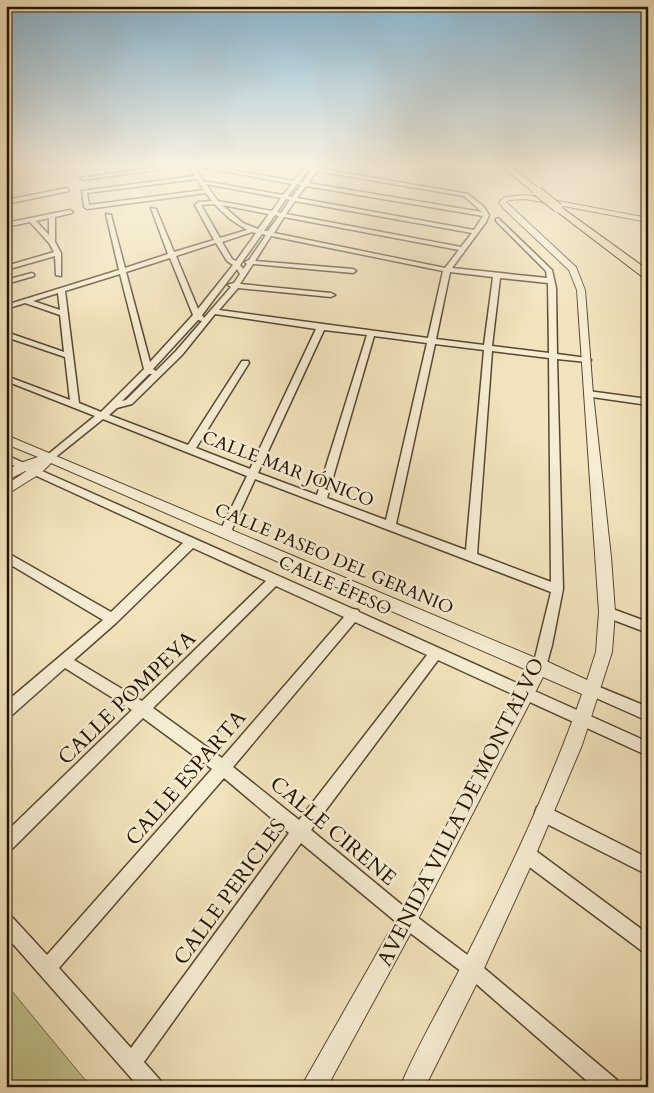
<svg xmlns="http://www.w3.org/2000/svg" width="654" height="1093" font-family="Cardo,serif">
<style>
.green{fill:#c0c28c;stroke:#726b46}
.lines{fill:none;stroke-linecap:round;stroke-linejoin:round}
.minor-casing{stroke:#574830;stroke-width:3}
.tertiary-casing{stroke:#574830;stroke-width:2}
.trunk-casing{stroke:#241401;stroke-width:2}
.minor{fill:#f6edd3;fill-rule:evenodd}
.tertiary{fill:#f6edd3;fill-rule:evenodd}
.trunk{fill:#f1e3bb;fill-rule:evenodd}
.rail{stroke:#241401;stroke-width:2;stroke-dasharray:4.5 4.5;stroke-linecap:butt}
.trunk-bridge-casing{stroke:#241401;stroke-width:11;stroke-linecap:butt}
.trunk-bridge{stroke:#f1e3bb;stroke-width:9}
.labels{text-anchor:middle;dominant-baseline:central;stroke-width:5;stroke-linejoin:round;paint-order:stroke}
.street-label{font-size:18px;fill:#241401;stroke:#f6edd3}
.near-street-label{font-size:21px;fill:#241401;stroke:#f6edd3}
</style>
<rect width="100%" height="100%" fill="#f1e3bb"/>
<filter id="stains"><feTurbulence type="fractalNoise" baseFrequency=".004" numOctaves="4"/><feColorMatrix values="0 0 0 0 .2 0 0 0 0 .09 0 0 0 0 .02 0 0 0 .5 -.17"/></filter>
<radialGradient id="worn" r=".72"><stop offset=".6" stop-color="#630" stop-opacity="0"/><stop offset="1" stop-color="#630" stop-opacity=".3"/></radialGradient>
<!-- green -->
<path class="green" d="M 6,984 L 91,1087 L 6,1087 Z"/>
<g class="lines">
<!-- minor casing -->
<g class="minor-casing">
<path id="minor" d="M 167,166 L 183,166 L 83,180 L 80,178 Z
M 189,166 L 194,166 L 203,181 L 283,195 L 292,184 L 196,166 L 208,166 L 294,181 L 304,169 L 293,166 L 305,166 L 468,194 L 484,207 L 489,215 L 486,222 L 452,268 L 547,278 L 546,271 L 496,221 L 496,219 L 498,218 L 552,270 L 556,288 L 557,354 L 587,358 L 591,360 L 587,362 L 557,359 L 563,589 L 552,645 L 545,670 L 540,672 L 535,670 L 533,666 L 551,592 L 255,479 L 229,536 L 221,536 L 219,533 L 247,476 L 103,419 L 52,460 L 46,460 L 44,458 L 46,456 L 95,416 L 6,381 L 6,376 L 70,400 L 65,357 L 6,337 L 6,332 L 64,352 L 60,315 L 25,303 L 6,309 L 6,305 L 119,270 L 106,214 L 111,215 L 125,268 L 168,254 L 151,208 L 156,209 L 174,252 L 214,240 L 195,205 L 198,202 L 212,201 L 206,193 L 87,209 L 84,207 L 82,191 L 195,176 ZM 308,170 L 312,170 L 303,182 L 299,182 ZM 317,171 L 464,196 L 482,212 L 308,183 ZM 197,179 L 204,190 L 89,205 L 87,193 ZM 206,184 L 281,198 L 272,211 L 218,201 ZM 297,184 L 301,185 L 292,197 L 288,196 ZM 306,186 L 483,216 L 474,230 L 297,198 ZM 286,199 L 290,200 L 281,213 L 277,212 ZM 295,201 L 472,233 L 461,247 L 286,214 ZM 214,204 L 230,219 L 247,230 L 220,238 L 201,205 ZM 222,205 L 269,214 L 258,229 L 243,223 ZM 275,215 L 279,216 L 268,231 L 264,231 ZM 284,217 L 459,250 L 445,268 L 274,233 ZM 252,232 L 256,233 L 236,261 L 232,259 L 222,242 ZM 262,234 L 266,235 L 249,260 L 245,262 L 247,264 L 243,269 L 240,265 ZM 271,236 L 443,271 L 428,338 L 219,310 L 238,288 L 331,297 L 335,295 L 331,293 L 240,284 L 253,264 L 353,273 L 356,271 L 353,269 L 255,261 ZM 216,243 L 227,261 L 233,265 L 198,309 L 176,256 ZM 170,258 L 193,315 L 150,362 L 126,272 ZM 237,269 L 240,274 L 234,283 L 230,284 L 228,285 L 231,287 L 204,318 L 202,315 ZM 450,272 L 493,277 L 484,345 L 436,339 ZM 120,274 L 144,369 L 101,412 L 79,403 L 65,291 ZM 500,278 L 548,283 L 549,353 L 492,346 ZM 58,293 L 60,310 L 33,301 ZM 215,314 L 316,329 L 250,469 L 196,448 L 249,363 L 248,361 L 242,361 L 188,445 L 109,415 L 117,408 L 132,404 L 182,355 ZM 198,320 L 202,321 L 176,351 L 156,371 L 153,369 ZM 324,330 L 367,335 L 317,495 L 258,473 ZM 374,336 L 427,343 L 386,520 L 327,498 ZM 435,344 L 484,350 L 466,550 L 396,524 ZM 492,351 L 549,358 L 551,582 L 477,554 ZM 149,374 L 152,374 L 126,400 L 122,401 Z
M 67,188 L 69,191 L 6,204 L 6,200 Z
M 70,210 L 73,212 L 72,213 L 55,217 L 55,242 L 61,253 L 61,276 L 56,275 L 55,256 L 6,270 L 6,266 L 54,252 L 49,243 L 30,222 L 6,227 L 6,223 ZM 49,218 L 49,235 L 36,221 Z
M 32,273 L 34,274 L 34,276 L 6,284 L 6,280 Z
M 588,391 L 648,399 L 648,405 L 585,396 L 585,392 Z
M 6,455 L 353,609 L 358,610 L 359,612 L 648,742 L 648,756 L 438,660 L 311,830 L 413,914 L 478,963 L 617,1080 L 620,1087 L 594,1087 L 466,975 L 401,926 L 301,843 L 144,1062 L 160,1080 L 163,1087 L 139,1087 L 6,936 L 6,914 L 12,917 L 47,955 L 212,769 L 143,718 L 12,849 L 6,851 L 6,832 L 132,710 L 65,668 L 11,716 L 6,717 L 6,702 L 103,620 L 6,562 L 6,552 L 111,612 L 183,543 L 6,462 ZM 193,548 L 266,581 L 142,701 L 74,660 L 116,623 ZM 276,586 L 344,617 L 222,758 L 153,708 ZM 355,622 L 427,655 L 299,820 L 233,767 ZM 224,778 L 289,833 L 131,1048 L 59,968 Z
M 607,607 L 648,622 L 648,633 L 603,616 L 601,612 L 603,608 Z
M 592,684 L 648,707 L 648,721 L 587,694 L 585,690 L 587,686 Z
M 543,805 L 648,858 L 648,875 L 537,819 L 535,813 L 537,807 Z
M 526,846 L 532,848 L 648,934 L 648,954 L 642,951 L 520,860 L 518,854 L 520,848 Z"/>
</g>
<!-- tertiary casing -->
<g class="tertiary-casing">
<path id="tertiary" d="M 526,195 L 648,218 L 648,222 L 526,199 L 509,200 L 506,202 L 576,267 L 585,290 L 593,394 L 611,557 L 615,612 L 612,652 L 582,745 L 533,861 L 480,977 L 425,1087 L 400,1087 C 418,1044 443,1003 464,961 C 508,874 550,786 582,694 L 543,677 L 414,927 L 327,1087 L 301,1087 L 400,913 L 529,671 L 51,463 L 41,473 L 6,495 L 6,485 L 31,468 L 6,481 L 6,471 L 20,463 L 38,457 L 6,444 L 6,435 L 538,659 L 546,661 L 587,680 L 596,652 L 599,612 L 577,290 L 569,270 L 503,208 L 499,202 L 505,197 Z"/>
</g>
<!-- trunk casing -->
<g class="trunk-casing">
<path id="trunk" d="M 502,166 L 511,166 L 542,191 L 537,194 L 534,193 Z
M 558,205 L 648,270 L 648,279 L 644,278 L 555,210 L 555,206 Z"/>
</g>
<!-- minor -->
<use href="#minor" class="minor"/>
<!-- tertiary -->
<use href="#tertiary" class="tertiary"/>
<!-- trunk -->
<use href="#trunk" class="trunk"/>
<!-- rail -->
<path class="rail" d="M 637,166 L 648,173"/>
<!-- trunk-bridge casing -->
<g class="trunk-bridge-casing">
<path id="trunk-bridge" d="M 537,191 L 558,208"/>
</g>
<!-- trunk-bridge -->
<use href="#trunk-bridge" class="trunk-bridge"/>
</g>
<!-- sky -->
<linearGradient id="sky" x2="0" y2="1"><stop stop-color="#89b8d5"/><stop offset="0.52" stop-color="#f9f2e0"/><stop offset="1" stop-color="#f9f2e0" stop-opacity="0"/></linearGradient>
<rect width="654" height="319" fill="url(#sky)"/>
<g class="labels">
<!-- street labels -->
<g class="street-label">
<text transform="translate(288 469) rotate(21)">CALLE MAR JÓNICO</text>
<text transform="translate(334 559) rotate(23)">CALLE PASEO DEL GERANIO</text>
<text transform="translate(335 586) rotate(24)">CALLE ÉFESO</text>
</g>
<!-- near-street labels -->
<g class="near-street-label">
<text transform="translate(127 698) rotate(-44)">CALLE POMPEYA</text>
<text transform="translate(186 778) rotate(-49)">CALLE ESPARTA</text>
<text transform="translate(461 812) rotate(-63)">AVENIDA VILLA DE MONTALVO</text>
<text transform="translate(333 831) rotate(40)">CALLE CIRENE</text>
<text transform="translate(230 892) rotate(-54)">CALLE PERICLES</text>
</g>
</g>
<!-- margin -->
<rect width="654" height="1093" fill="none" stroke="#f1e3bb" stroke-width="25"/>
<rect x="8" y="8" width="639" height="1078" fill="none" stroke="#241401" stroke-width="2.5"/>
<rect x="12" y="12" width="629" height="1068" fill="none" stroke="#241401"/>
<rect width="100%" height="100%" filter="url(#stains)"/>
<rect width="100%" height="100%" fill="url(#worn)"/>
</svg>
